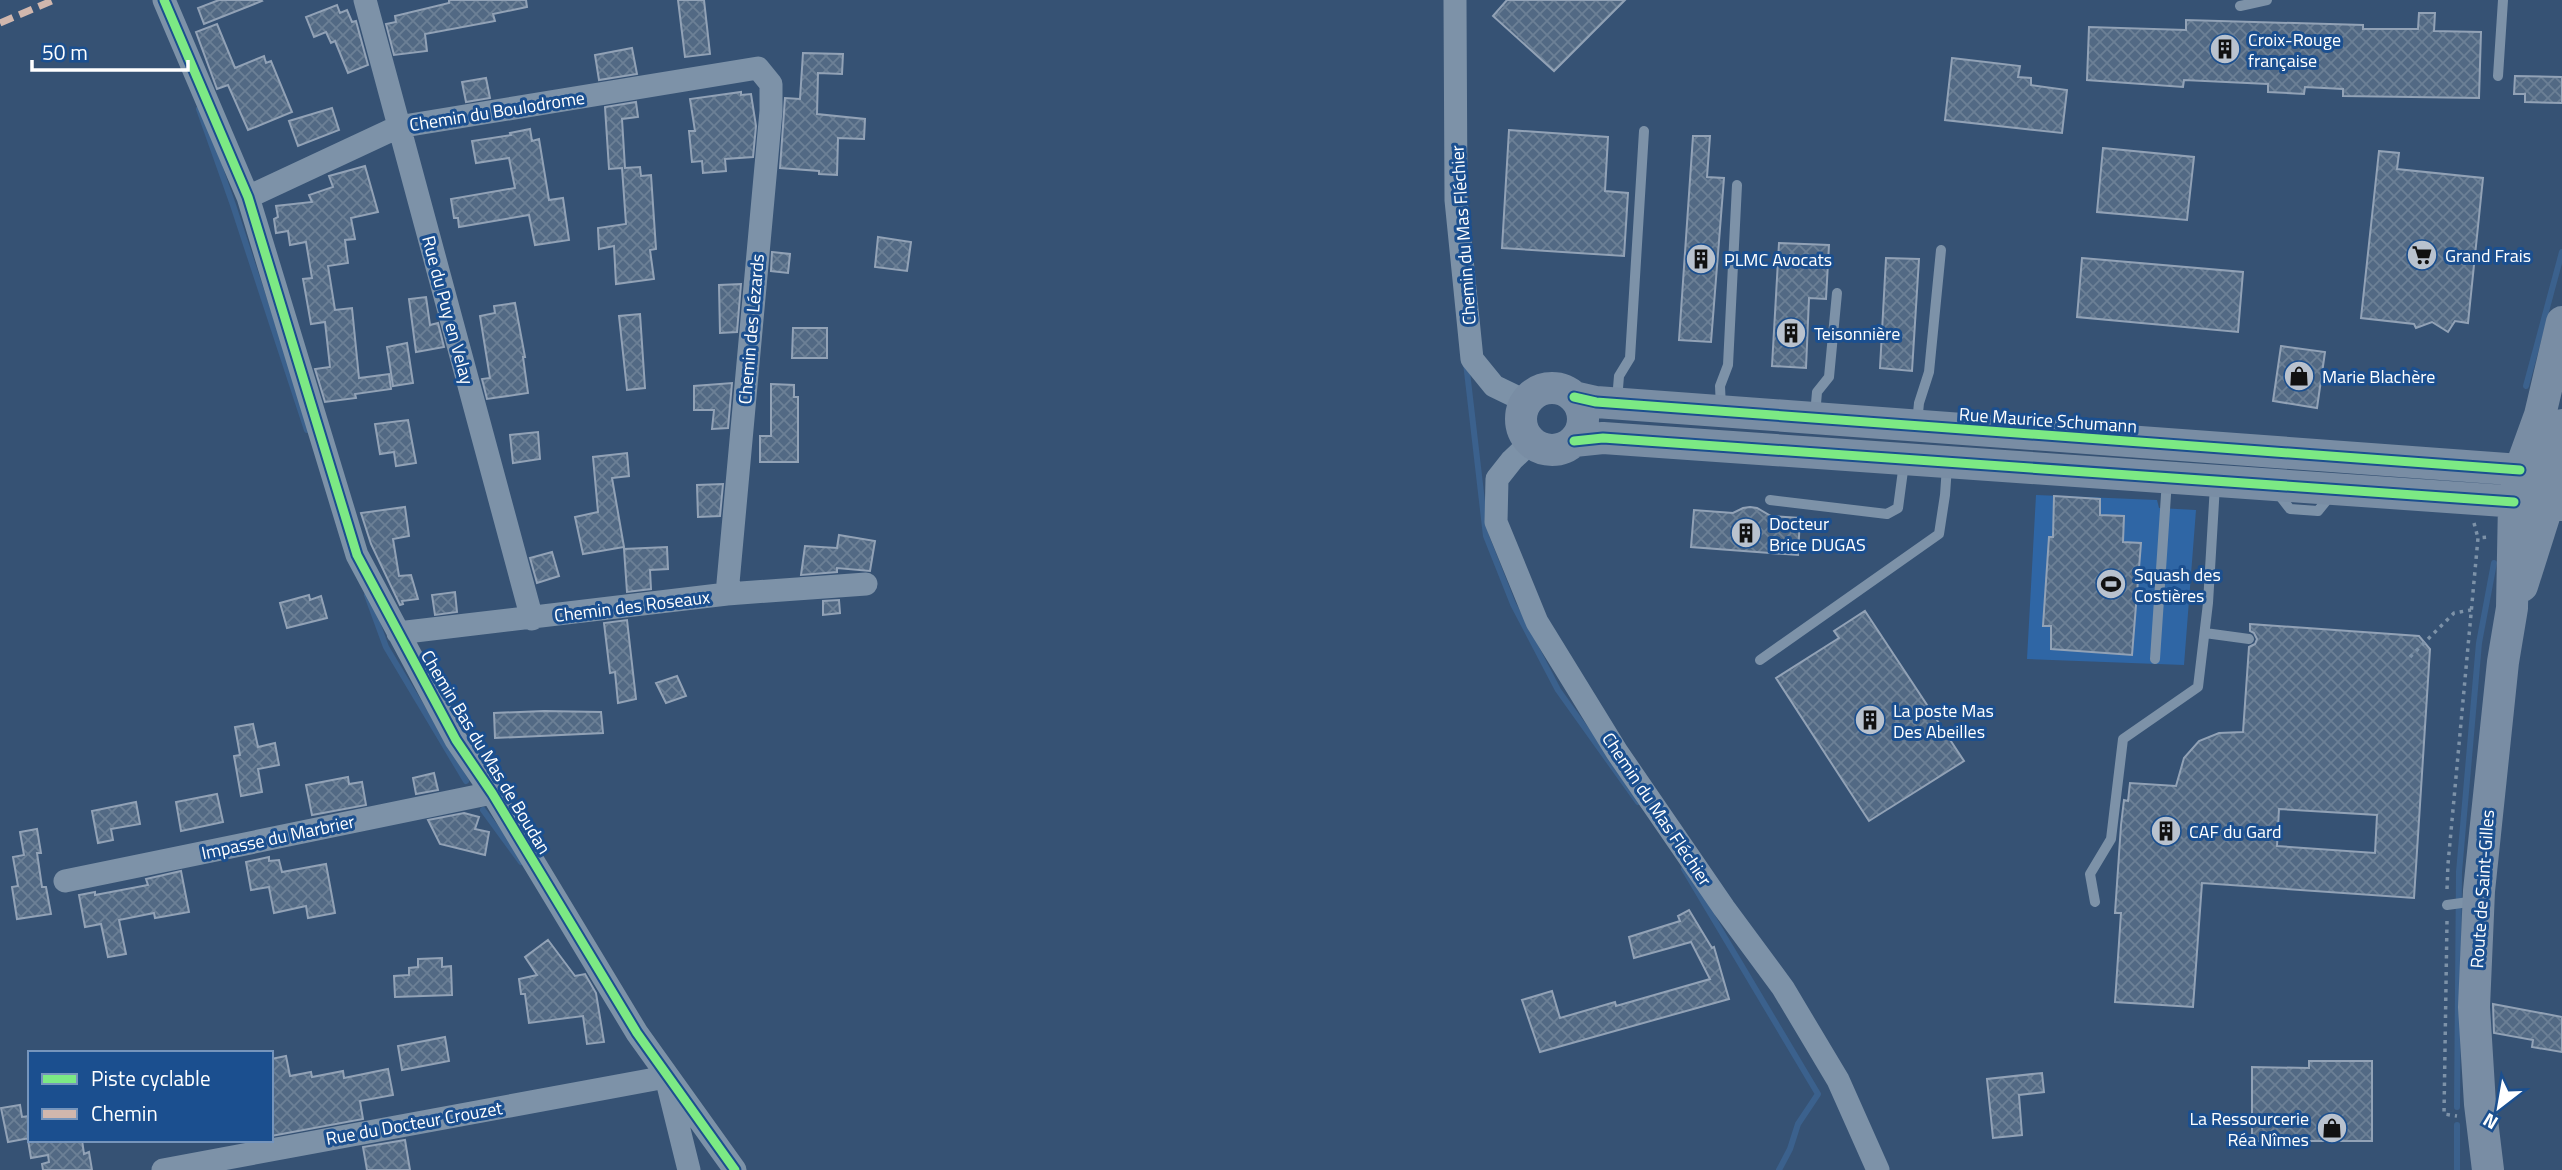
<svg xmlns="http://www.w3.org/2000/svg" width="2562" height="1170" font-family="'Titillium Web',sans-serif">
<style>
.pitch{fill:#2f66a5}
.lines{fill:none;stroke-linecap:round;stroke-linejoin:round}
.stream{stroke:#3b618d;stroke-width:6}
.building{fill:url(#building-cross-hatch);stroke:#92a2b6;stroke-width:2;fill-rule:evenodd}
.path{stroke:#7d92a8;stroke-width:3.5;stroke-dasharray:3.5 5;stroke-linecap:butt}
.lane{stroke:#7d92a8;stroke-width:10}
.street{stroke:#7d92a8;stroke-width:23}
.secondary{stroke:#798da4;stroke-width:32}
.quiet{stroke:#d1b7ad;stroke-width:7;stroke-dasharray:14 7;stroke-linecap:butt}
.cycleway-casing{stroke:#1b4f8f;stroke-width:13}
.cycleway{stroke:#7ce984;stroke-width:9}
.labels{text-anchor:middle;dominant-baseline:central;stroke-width:6;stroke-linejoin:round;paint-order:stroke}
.poi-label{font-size:18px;fill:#fff;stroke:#1b4f8f;text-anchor:start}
.street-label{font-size:18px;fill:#fff;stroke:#1b4f8f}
</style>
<defs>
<pattern id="building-cross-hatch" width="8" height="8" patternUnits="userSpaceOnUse" patternTransform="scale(1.75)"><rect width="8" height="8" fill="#526984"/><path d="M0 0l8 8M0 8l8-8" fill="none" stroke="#6c8096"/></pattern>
</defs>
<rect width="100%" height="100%" fill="#365274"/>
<!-- pitch -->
<path class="pitch" d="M 2036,495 L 2157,500 L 2159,508 L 2196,510 L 2184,665 L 2027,659 Z"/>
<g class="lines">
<!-- stream -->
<path class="stream" d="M 199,109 L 233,205 L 307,430
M 1466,363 L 1486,536 L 1513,604 L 1558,690 L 1638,802
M 2526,386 L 2562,252
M 367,595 L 386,647 L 466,781
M 483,810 L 521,862
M 1684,869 L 1818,1094 L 1798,1124 L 1790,1149 L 1779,1170
M 2457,1107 L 2459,872 L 2479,643 L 2494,563
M 2457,1170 L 2457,1125"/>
</g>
<!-- building -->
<path class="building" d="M 219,0 L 261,0 L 262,1 L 204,24 L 198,8 Z
M 449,0 L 526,0 L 527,7 L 493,14 L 495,21 L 425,34 L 427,51 L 394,55 L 386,24 L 396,22 L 395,16 L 449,3 Z
M 678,0 L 704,0 L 710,54 L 685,57 Z
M 1507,0 L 1625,0 L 1554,71 L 1493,16 Z
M 337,5 L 340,13 L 347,10 L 352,22 L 356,21 L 368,65 L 348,73 L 335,41 L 331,43 L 326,32 L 314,37 L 306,17 Z
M 2419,13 L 2435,13 L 2434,31 L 2481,32 L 2479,98 L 2343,96 L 2343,89 L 2305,87 L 2304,94 L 2268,92 L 2268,84 L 2184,80 L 2183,87 L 2087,80 L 2089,27 L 2186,30 L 2186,20 L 2363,25 L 2363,29 L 2418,29 Z
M 217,24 L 235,68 L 264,56 L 266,63 L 271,61 L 292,112 L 248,130 L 228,85 L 217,89 L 196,32 Z
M 632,48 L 637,74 L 599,80 L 595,55 Z
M 803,53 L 843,54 L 842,74 L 818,73 L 817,114 L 865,119 L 864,139 L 838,138 L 837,175 L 819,174 L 819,171 L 780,168 L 785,98 L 800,99 Z
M 1952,58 L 2020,66 L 2018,77 L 2031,78 L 2031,85 L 2067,90 L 2062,133 L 1945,120 Z
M 2515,76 L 2562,77 L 2562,103 L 2525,102 L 2525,94 L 2514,94 Z
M 486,78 L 490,98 L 466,102 L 462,82 Z
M 741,92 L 741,95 L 751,94 L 756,126 L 753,157 L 725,159 L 726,171 L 703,173 L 702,161 L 692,162 L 689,131 L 695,131 L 690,99 Z
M 636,102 L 638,117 L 622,119 L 625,168 L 640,167 L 641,176 L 651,175 L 656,249 L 650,250 L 654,279 L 616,284 L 614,246 L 599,249 L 598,228 L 626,224 L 622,168 L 609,169 L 605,107 Z
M 332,108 L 339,130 L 298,146 L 289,121 Z
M 530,129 L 532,141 L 539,139 L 549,200 L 563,198 L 569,240 L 535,245 L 529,215 L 459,227 L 458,218 L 454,218 L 451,199 L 515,188 L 509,158 L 476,163 L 472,141 L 511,135 L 510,133 Z
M 1509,130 L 1608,137 L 1605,191 L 1628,193 L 1624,256 L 1502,248 Z
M 1693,136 L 1710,136 L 1707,177 L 1724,178 L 1711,342 L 1679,340 Z
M 2103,148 L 2194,157 L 2187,220 L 2097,212 Z
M 2379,151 L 2399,153 L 2397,169 L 2483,178 L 2468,323 L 2455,321 L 2448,332 L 2432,322 L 2416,328 L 2414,324 L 2361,318 Z
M 365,166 L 378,212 L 351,218 L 355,239 L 345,240 L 348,263 L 328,266 L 335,310 L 352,308 L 359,378 L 389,374 L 391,389 L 355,394 L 356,398 L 325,402 L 315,369 L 330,367 L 325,322 L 311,324 L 303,279 L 312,278 L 306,242 L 290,245 L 288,231 L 276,233 L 274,219 L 278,217 L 276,206 L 312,202 L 309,195 L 333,187 L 329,176 Z
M 878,237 L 911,242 L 907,271 L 875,267 Z
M 1779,243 L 1829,245 L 1826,299 L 1809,298 L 1806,368 L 1772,366 Z
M 772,252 L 790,254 L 788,273 L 771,271 Z
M 1886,258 L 1919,259 L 1912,371 L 1880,368 Z
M 2082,258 L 2243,272 L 2238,332 L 2077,317 Z
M 741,284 L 737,332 L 720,333 L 719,285 Z
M 426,297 L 430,325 L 438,323 L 444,347 L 416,352 L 409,299 Z
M 515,303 L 525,357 L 523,357 L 528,393 L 487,399 L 482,379 L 490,378 L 480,316 L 495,313 L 494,306 Z
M 640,314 L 645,388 L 627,390 L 619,316 Z
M 793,328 L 827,328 L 827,358 L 792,358 Z
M 407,343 L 413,383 L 393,386 L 387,347 Z
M 2281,346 L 2325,352 L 2317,408 L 2273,401 Z
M 732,383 L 728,428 L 712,429 L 714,410 L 694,410 L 694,386 Z
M 771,384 L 794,385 L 794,397 L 798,397 L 798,462 L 760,462 L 760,436 L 771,436 Z
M 408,420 L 416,463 L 396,466 L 394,452 L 380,454 L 375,424 Z
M 538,432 L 540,459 L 513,463 L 510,435 Z
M 627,453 L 629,476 L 612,478 L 624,547 L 583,554 L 575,517 L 598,512 L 593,457 Z
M 723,484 L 720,516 L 698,517 L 697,485 Z
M 2054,496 L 2100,499 L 2100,515 L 2124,516 L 2123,542 L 2141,543 L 2132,655 L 2051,649 L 2051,626 L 2043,626 L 2049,537 L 2053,537 Z
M 405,507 L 409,536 L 393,539 L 399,576 L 411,575 L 418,599 L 402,601 L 403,604 L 400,605 L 371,544 L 361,513 Z
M 1750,507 L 1757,508 L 1771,516 L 1800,518 L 1798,555 L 1691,547 L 1694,510 L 1733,513 L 1743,508 Z
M 839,535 L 875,541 L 870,571 L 837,568 L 837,572 L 801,575 L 805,546 L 837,548 Z
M 667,547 L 668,569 L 650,570 L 651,589 L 627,592 L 624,549 Z
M 552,552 L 559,576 L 537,583 L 530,558 Z
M 455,592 L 457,612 L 435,615 L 432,595 Z
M 309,595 L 310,600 L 321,596 L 327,618 L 287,628 L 280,603 Z
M 839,600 L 840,613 L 823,615 L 823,601 Z
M 1865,611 L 1964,761 L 1869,821 L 1776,678 L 1839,638 L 1834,631 Z
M 627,620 L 636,699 L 618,703 L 615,672 L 610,673 L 604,623 Z
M 2250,624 L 2419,636 L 2430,649 L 2414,898 L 2202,883 L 2193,1007 L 2115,1002 L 2121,913 L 2115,913 L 2121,825 L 2124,800 L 2128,801 L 2130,783 L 2176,786 L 2184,758 L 2199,741 L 2219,733 L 2243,732 L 2249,647 L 2255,644 L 2257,639 L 2254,633 L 2250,631 ZM 2279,809 L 2377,815 L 2375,853 L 2277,846 Z
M 677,676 L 686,696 L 666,703 L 656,683 Z
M 544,711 L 601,712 L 603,733 L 495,738 L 494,713 Z
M 253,724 L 258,747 L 275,743 L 279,765 L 258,769 L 262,792 L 241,796 L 234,756 L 240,755 L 235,727 Z
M 434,773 L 438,790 L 416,794 L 413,778 Z
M 348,777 L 349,784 L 362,782 L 366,805 L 312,815 L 306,785 Z
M 217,794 L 223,822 L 181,831 L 176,802 Z
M 136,802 L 140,824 L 111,829 L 113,840 L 98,843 L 92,811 Z
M 464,813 L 479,817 L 475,829 L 489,832 L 485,855 L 440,844 L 428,820 Z
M 37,829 L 41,853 L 37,853 L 42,887 L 46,887 L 51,914 L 17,919 L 12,887 L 18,886 L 13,857 L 24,855 L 20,832 Z
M 269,857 L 269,861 L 279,860 L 282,872 L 326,864 L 335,913 L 308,918 L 306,906 L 274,913 L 269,887 L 251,890 L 246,862 Z
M 181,871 L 189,912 L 155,918 L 154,913 L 119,920 L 126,954 L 108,957 L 101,924 L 85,927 L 79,895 L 95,892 L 95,895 L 148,885 L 146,879 Z
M 1689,910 L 1712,948 L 1714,947 L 1729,999 L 1540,1052 L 1522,1000 L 1552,991 L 1560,1018 L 1615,1002 L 1616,1006 L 1710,979 L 1691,942 L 1634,958 L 1629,937 L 1680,921 L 1678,916 Z
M 548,940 L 575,976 L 585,974 L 596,993 L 604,1042 L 587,1044 L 583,1016 L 529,1023 L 525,994 L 521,994 L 519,979 L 537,975 L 525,957 Z
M 442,958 L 442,967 L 451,966 L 452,995 L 395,997 L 394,976 L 409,975 L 409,968 L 418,967 L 418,959 Z
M 2493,1004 L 2562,1017 L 2562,1052 L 2532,1047 L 2533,1040 L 2494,1033 Z
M 445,1037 L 449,1061 L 402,1070 L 398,1046 Z
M 286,1056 L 290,1076 L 311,1072 L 312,1077 L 343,1071 L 344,1078 L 388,1069 L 393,1095 L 360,1101 L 363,1119 L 271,1136 L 271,1059 Z
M 2309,1061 L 2372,1061 L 2372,1141 L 2252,1141 L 2252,1067 L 2309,1068 Z
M 2042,1073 L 2044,1092 L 2019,1095 L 2022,1135 L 1993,1138 L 1987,1079 Z
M 20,1105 L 22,1117 L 30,1116 L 30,1138 L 8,1142 L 1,1108 Z
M 28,1140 L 82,1140 L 84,1154 L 89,1152 L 92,1170 L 43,1170 L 42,1164 L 49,1162 L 48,1155 L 31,1158 Z
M 405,1140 L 410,1170 L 367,1170 L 363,1147 Z"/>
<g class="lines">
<!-- path -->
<path class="path" d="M 2474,523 L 2478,538
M 2410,657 L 2454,613 L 2471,610
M 2447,889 L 2448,864 L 2478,538 L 2489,537
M 2447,921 L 2444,1114 L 2457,1116"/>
<!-- lane -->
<path class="lane" d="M 2240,6 L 2267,0
M 2498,76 L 2503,0
M 1617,400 L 1619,376 L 1630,358 L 1644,131
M 1721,408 L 1720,386 L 1728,365 L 1737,185
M 1815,415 L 1817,392 L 1829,377 L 1837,293
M 1917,423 L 1919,403 L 1929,372 L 1941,250
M 2276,491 L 2290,509 L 2318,511 L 2331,495
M 1770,500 L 1887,514 L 1898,508 L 1904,463
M 2205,633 L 2249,639
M 2155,659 L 2167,480
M 1760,660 L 1939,534 L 1945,495 L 1947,466
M 2095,902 L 2090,874 L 2111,839 L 2123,739 L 2198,687 L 2208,603 L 2215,485
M 2447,905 L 2476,901"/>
<!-- street -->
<path class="street" d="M 164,0 L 248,197 L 357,555 L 456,740 L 492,793 L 637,1033 L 735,1170
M 365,0 L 532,619
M 1455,0 L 1456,200 L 1472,359 L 1494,386 L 1525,401
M 248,197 L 398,127 L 758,68 L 771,84 L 771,111 L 727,594
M 1531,442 L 1512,460 L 1497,479 L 1496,522 L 1537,622 L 1617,752 L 1724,908 L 1783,988 L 1838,1080 L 1878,1170
M 398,633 L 727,594 L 866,584
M 65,881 L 492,793
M 163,1170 L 666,1077 L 689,1170"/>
<!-- secondary -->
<path class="secondary" d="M1521 419a31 31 0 1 1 62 0a31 31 0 1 1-62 0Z
M 1574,397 L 1596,402 L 2562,473
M 1574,441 L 1603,438 L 2562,505
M 2522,586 L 2548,504 L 2562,425
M 2488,1170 L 2480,1104 L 2474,1007 L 2479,891 L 2503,662 L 2512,608 L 2514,502 L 2520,470 L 2540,415 L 2562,322"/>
<!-- quiet -->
<path class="quiet" d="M 0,23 L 54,0"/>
<!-- cycleway casing -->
<g class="cycleway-casing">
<path id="cycleway" d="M 164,0 L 248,197 L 357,555 L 456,740 L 492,793 L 637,1033 L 735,1170
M 1574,397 L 1596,402 L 2520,470
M 1574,441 L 1603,438 L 2514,502"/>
</g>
<!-- cycleway -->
<use href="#cycleway" class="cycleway"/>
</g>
<!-- icons -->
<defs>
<g id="building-disc" transform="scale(1.575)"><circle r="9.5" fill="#b9c2ce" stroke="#1b4f8f"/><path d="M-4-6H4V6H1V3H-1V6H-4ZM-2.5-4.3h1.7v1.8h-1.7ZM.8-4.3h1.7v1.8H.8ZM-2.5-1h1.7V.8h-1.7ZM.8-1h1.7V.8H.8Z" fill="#111"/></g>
<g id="supermarket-disc" transform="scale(1.575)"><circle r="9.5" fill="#b9c2ce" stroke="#1b4f8f"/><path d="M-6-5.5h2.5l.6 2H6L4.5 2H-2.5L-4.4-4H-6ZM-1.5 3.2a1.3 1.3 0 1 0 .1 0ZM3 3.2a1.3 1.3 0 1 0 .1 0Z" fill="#111"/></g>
<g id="shop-disc" transform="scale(1.575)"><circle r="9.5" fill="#b9c2ce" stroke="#1b4f8f"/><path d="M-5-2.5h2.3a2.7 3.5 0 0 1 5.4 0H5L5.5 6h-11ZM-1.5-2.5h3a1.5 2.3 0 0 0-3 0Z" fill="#111"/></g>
<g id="stadium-disc" transform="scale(1.575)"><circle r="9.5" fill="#b9c2ce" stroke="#1b4f8f"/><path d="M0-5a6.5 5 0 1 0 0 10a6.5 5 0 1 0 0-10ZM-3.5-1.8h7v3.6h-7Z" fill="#111"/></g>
</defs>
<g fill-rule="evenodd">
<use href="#building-disc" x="2225" y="49"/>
<use href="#supermarket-disc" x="2422" y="255"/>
<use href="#building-disc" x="1701" y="259"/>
<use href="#building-disc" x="1791" y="333"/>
<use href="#shop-disc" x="2299" y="376"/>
<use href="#building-disc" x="1746" y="533"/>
<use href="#stadium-disc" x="2111" y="584"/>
<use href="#building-disc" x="1870" y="720"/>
<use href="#building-disc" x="2166" y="831"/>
<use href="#shop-disc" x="2332" y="1128"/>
</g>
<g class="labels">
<!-- poi labels -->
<g class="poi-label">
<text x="2248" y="39">Croix-Rouge<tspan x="2248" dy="21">française</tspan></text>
<text x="2445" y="255">Grand Frais</text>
<text x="1724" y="259">PLMC Avocats</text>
<text x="1814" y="333">Teisonnière</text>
<text x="2322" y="376">Marie Blachère</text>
<text x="1769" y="523">Docteur<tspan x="1769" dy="21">Brice DUGAS</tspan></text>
<text x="2134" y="574">Squash des<tspan x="2134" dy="21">Costières</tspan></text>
<text x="1893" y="710">La poste Mas<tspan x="1893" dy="21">Des Abeilles</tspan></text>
<text x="2189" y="831">CAF du Gard</text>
<text x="2309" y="1118" text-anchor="end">La Ressourcerie<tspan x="2309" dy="21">Réa Nîmes</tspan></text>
</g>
<!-- street labels -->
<g class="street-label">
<text transform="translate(497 111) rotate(-9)">Chemin du Boulodrome</text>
<text transform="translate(1463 235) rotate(-94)">Chemin du Mas Fléchier</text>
<text transform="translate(448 310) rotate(75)">Rue du Puy en Velay</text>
<text transform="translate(751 329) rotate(-85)">Chemin des Lézards</text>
<text transform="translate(2048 420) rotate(4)">Rue Maurice Schumann</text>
<text transform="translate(632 606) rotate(-7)">Chemin des Roseaux</text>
<text transform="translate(486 752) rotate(59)">Chemin Bas du Mas de Boudan</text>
<text transform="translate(1657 809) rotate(56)">Chemin du Mas Fléchier</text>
<text transform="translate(278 837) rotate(-12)">Impasse du Marbrier</text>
<text transform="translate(2482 889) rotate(-86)">Route de Saint-Gilles</text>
<text transform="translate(414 1123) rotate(-10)">Rue du Docteur Crouzet</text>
</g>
</g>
<!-- legend -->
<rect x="28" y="1051" width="245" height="91" fill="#1b4f8f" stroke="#7695bc" stroke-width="2"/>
<rect x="42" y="1074" width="35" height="10" fill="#7ce984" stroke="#7695bc" stroke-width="2"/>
<text x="91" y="1086" font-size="21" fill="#ffffff">Piste cyclable</text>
<rect x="42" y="1109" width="35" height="10" fill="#d1b7ad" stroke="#7695bc" stroke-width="2"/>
<text x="91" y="1121" font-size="21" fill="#ffffff">Chemin</text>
<!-- north arrow -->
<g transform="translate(2499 1107) rotate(211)" stroke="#1b4f8f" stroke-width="5" paint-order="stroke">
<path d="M0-5L12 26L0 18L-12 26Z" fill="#ffffff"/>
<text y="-10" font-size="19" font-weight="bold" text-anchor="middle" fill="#ffffff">N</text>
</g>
<!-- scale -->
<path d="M32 60v10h156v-10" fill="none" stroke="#ffffff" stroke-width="3.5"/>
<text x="42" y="60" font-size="21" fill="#ffffff" stroke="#1b4f8f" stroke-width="5" paint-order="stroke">50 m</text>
</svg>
